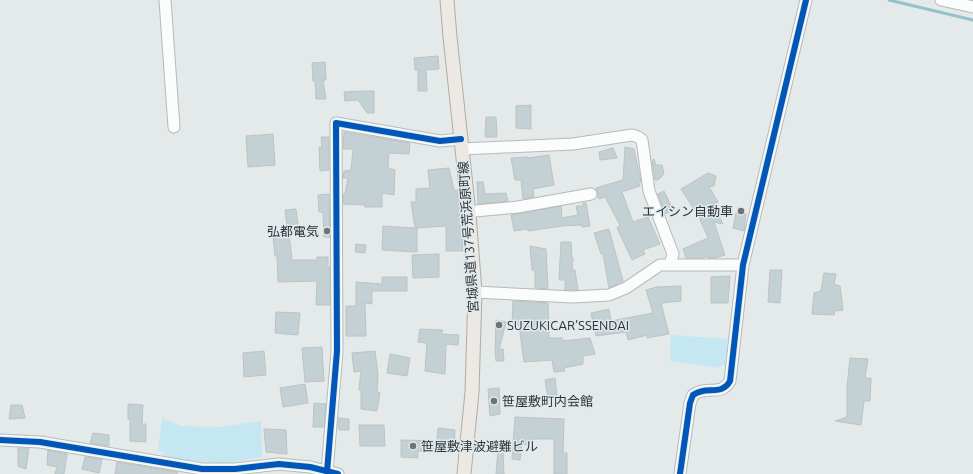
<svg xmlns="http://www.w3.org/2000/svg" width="973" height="474" font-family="Ubuntu,'Noto Sans JP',sans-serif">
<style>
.green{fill:#c5e7f2}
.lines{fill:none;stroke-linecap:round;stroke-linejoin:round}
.stream{stroke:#95c0ce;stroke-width:3}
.building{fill:#c3d1d5;stroke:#bec2c4}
.minor-casing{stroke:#b5babb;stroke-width:13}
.major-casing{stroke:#b1aca3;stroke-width:15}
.minor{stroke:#fbfcfc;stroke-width:11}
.major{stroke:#ece8e3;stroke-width:13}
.cycleway-casing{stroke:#e0eaee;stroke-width:8}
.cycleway{stroke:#0057b8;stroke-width:6}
.poi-dot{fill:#6e7374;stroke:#e0eaee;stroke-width:1.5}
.labels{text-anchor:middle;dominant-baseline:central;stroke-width:3;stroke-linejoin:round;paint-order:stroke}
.poi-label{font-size:13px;fill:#2f3334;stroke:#e0eaee;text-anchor:start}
.street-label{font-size:13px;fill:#2f3334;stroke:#e0eaee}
</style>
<rect width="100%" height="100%" fill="#e4e9ea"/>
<!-- green -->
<path class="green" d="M 671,335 L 728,339 L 725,365 L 721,365 L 720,368 L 670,361 Z
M 162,418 L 181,426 L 220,427 L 261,421 L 262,457 L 223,464 L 163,457 L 164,452 L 158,451 Z"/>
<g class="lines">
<!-- stream -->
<path class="stream" d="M 889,0 L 973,20"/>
</g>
<!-- building -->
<path class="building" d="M 438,56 L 439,69 L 426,70 L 427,91 L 418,91 L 418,70 L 415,70 L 414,58 Z
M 325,62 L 326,80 L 323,80 L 326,99 L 316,99 L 315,81 L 313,81 L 312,63 Z
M 362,91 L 374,91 L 374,113 L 367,113 L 358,100 L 345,101 L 344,92 Z
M 531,105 L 531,129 L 516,128 L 516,106 Z
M 486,117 L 496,117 L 497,137 L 485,137 Z
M 344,132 L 410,143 L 409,154 L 389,153 L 388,168 L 395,170 L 394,195 L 382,193 L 382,207 L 365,207 L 365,205 L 343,204 L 343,194 L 345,194 L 348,178 L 343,178 L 344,171 L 351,170 L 353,149 L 343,149 Z
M 273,134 L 275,165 L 248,167 L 246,136 Z
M 321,137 L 329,137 L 329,170 L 320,171 L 319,147 L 322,147 Z
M 625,147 L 634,149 L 641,182 L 638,182 L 640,186 L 622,192 L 633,222 L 648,217 L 660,244 L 643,250 L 645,254 L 632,260 L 617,228 L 620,225 L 605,197 L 599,199 L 596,188 L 623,180 Z
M 613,148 L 617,158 L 600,160 L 599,152 Z
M 549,155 L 554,185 L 533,189 L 534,197 L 523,199 L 521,180 L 515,180 L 511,158 L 528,157 L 528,158 Z
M 654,159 L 656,165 L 662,165 L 664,174 L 658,180 L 655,180 L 652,160 Z
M 449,168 L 454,190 L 458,190 L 463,251 L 446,251 L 446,226 L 416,228 L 417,228 L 417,252 L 382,250 L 383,226 L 415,228 L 411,202 L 416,202 L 416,189 L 430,188 L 428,170 Z
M 708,173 L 716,176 L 714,186 L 709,187 L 718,202 L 713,204 L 723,224 L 714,222 L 725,255 L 715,258 L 708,258 L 708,256 L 703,258 L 686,258 L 683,249 L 708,238 L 699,217 L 681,189 Z
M 477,182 L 483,182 L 485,194 L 506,193 L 508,201 L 478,204 Z
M 664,191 L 673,210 L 665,214 L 658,194 Z
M 329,194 L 330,237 L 324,237 L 323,212 L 319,212 L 318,195 Z
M 583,203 L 586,203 L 590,226 L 582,227 L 582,225 L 562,226 L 528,231 L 528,229 L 514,231 L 511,215 L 561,206 L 562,218 L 578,215 L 576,206 L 583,206 Z
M 296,209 L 298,224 L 287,225 L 285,210 Z
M 736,213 L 746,214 L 744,231 L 733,228 Z
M 609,229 L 623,281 L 609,288 L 603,254 L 601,254 L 594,233 Z
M 289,234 L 292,260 L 317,260 L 317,257 L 328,257 L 328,267 L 330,267 L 330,305 L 316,305 L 317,281 L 278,282 L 277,256 L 275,256 L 273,236 Z
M 561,242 L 571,242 L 572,258 L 573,258 L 572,270 L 575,270 L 578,290 L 565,290 L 565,280 L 559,280 Z
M 356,244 L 366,245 L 365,253 L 355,252 Z
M 530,246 L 546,249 L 548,289 L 535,288 L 535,270 L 532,270 Z
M 439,254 L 439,277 L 413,278 L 412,255 Z
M 770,270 L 782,270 L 780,303 L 768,302 Z
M 824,273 L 836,274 L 834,284 L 840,286 L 843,310 L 835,311 L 834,315 L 812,314 L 814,293 L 821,291 Z
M 730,276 L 728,303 L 711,303 L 711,277 Z
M 382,277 L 407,277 L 407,291 L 372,291 L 372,304 L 365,303 L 366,336 L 346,336 L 346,306 L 356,306 L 356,282 L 382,284 Z
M 681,286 L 681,301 L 661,303 L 669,334 L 647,338 L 647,335 L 628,340 L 626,332 L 596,336 L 591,313 L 609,309 L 611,321 L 653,313 L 646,290 L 657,287 Z
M 513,301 L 548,303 L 549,338 L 562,338 L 563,341 L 590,338 L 595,354 L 583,356 L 583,364 L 564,368 L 565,371 L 554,372 L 552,360 L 524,362 L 519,325 L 512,324 Z
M 276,312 L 300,313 L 298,335 L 275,333 Z
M 496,320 L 506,322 L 499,350 L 503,349 L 504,361 L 496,361 L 495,352 Z
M 420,329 L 443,330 L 441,334 L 459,335 L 458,345 L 446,344 L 445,374 L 425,371 L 427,343 L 418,342 Z
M 322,347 L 324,381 L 305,382 L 302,348 Z
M 264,351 L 266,375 L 244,377 L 243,353 Z
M 375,351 L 378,375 L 377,391 L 380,393 L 377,411 L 361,409 L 361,391 L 359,390 L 361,371 L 354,372 L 352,353 Z
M 390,354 L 410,358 L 407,376 L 387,373 Z
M 850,358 L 868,359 L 865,378 L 871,378 L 870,401 L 864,401 L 861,425 L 835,421 L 847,417 L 847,387 Z
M 555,378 L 557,397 L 548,398 L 545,380 Z
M 305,384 L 308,403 L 283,407 L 280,388 Z
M 499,388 L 500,414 L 490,416 L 488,389 Z
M 314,403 L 326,404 L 324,427 L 313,427 Z
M 128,404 L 143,405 L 142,424 L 146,424 L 146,442 L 130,441 L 130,419 L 128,419 Z
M 11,405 L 22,405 L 25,418 L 9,419 Z
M 515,417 L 564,419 L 563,453 L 567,453 L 567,474 L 554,474 L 554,439 L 533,439 L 533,445 L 522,444 L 520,460 L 512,459 Z
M 338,418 L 349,419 L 349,430 L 339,430 L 339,428 L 338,428 Z
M 359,425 L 384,425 L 385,446 L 360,446 Z
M 438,428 L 455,430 L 454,452 L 418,451 L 418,458 L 401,457 L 401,440 L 437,441 Z
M 264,429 L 286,430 L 287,454 L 266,452 Z
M 93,433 L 109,435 L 109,446 L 90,443 Z
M 18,448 L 29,448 L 26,469 L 18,466 Z
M 48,450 L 67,454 L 64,474 L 55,474 L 57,467 L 47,465 Z
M 498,450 L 503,450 L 504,474 L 496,474 Z
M 85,457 L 102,459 L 99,473 L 82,469 Z
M 117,462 L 178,472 L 177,474 L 115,474 Z"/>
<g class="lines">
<!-- minor casing -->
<g class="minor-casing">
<path id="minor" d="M 165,0 L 174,127
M 941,0 L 973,7
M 462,149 L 573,144 L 632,135 L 638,137 L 642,140 L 649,191 L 673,254 L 670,264
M 475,211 L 518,207 L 591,194
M 475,292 L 573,297 L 609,295 L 626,288 L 660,265 L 743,265
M 0,440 L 40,442 L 202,469 L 235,469 L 279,464 L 310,467 L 338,474
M 327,472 L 337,351 L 336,123 L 440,141 L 461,139
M 680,474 L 690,403 L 693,395 C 706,385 721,397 730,381 L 743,265 L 806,0"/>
</g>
<!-- major casing -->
<g class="major-casing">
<path id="major" d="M 447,0 L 450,37 L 469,214 L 475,292 L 472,392 L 464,474"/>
</g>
<!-- minor -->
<use href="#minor" class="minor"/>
<!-- major -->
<use href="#major" class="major"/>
<!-- cycleway casing -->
<g class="cycleway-casing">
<path id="cycleway" d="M 0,440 L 40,442 L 202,469 L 235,469 L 279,464 L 310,467 L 338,474
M 327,472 L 337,351 L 336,123 L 440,141 L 461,139
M 680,474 L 690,403 L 693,395 C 706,385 721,397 730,381 L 743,265 L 806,0"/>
</g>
<!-- cycleway -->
<use href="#cycleway" class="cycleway"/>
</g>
<!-- markers -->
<g class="poi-dot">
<circle cx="741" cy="211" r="4"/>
<circle cx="327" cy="231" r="4"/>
<circle cx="499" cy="325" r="4"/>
<circle cx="494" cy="401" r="4"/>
<circle cx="413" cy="446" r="4"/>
</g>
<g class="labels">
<!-- poi labels -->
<g class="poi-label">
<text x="733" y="211" text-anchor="end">エイシン自動車</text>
<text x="319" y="231" text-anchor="end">弘都電気</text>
<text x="507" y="325">SUZUKICAR’SSENDAI</text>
<text x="502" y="401">笹屋敷町内会館</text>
<text x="421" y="446">笹屋敷津波避難ビル</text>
</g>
<!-- street labels -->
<g class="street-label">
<text transform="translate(468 237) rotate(-94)">宮城県道137号荒浜原町線</text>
</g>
</g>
</svg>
